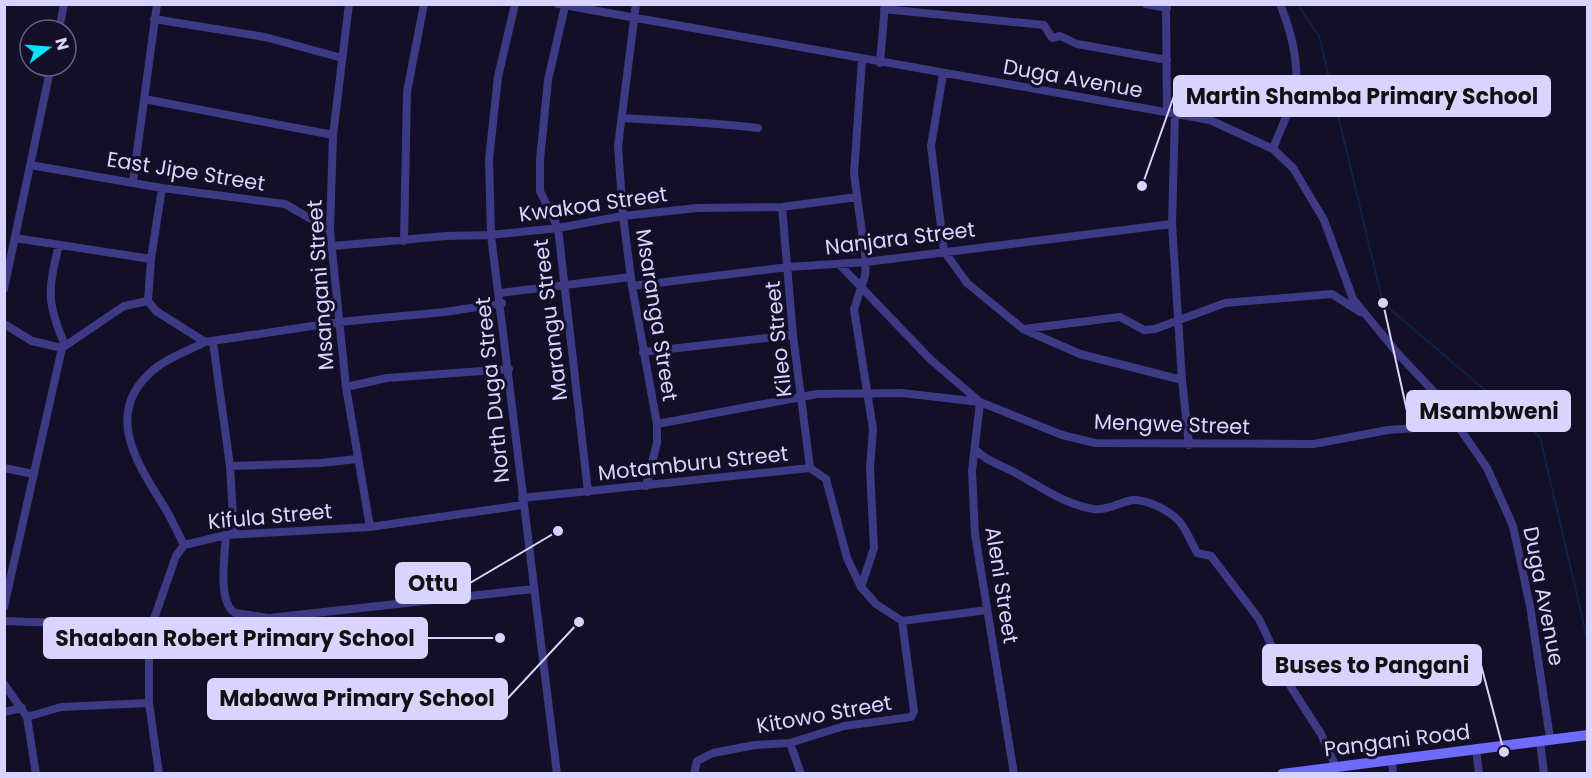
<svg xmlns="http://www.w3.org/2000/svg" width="1592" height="778" font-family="Poppins,sans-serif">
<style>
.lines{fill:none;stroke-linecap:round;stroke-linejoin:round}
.stream{stroke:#0c2248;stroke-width:2}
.street{stroke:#3d3a85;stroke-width:8}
.secondary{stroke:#6f6bff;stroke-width:10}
.labels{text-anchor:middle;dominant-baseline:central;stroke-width:6;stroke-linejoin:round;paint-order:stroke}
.street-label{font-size:21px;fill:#d9d4ff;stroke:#130f26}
.leader{fill:none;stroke:#d9d4ff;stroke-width:2}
.callout-dot{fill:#d9d4ff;stroke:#130f26;stroke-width:2}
.callout{fill:#d9d4ff;stroke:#d9d4ff;stroke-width:2}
.callout-label{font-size:22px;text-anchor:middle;font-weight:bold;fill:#111}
</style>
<rect width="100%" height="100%" fill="#130f26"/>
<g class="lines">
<!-- stream -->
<path class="stream" d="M 1297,4 L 1319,36 L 1383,303 L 1540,437 L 1588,642"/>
<!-- street -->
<path class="street" d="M 349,4 L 333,135 L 330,230 L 346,387 L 370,527
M 515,4 L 498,77 L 489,159 L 491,235 L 557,774
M 558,4 L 1210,120 L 1273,149 L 1293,168 L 1324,220 L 1353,299 L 1399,355 L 1436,394 L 1487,468 L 1513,526 L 1530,606 L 1550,738
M 636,4 L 618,146 L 623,216 L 632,286 L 657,424 L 657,443 L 646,486
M 1146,4 L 1167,8
M 1166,4 L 1167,112
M 565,6 L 548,80 L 540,160 L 540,191 L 558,228 L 588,492
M 884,9 L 1044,25 L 1052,38 L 1060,36 L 1077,44 L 1167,60
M 154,19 L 265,37 L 342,58
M 59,30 L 64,4
M 880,63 L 885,4
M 943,74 L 931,146 L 944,251 L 967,283 L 1023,329 L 1080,354 L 1182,380
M 144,99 L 333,135
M 1175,114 L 1172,224 L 1182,380 L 1189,445
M 622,118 C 668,121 713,122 758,128
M 1273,149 C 1280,129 1294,104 1296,82 C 1298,56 1290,29 1280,4
M 30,165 L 162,188 L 285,204 L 330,230
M 133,181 L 157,4
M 162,188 L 151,259 L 148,301 L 156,311 L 205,342 L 339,322 L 445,312 L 502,303
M 782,207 L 793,335 L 810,468
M 15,238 L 151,259
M 404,241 L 407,92 L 424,4
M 59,245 C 48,289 46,302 65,345
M 333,246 L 446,236 L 491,235 L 558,228 L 623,216 L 697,208 L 782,207 L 857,197
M 839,264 L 930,359 L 980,402 L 1062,435 L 1095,443 L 1314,444 L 1388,430 L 1457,425
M 632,286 L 788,267 L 866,262 L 1172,224
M 4,289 L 51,66
M 500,293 L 631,277
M 4,324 L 32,341 L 62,348
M 1024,329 L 1120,317 L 1144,330 L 1155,329 L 1225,303 L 1332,294 L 1360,312
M 213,342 L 230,466 L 234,534
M 643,352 L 793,335
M 346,387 L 387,378 L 509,369
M 657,424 L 817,394 L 902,393 L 980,402 L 972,471 L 975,534 L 1014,774
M 975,449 C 985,460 996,463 1010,470 C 1037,484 1062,504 1093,509 C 1108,511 1119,502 1133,500 C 1147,499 1170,511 1179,521 C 1184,526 1193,545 1197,553 L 1211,556 L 1259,619 L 1291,687 L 1321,734 L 1336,767
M 230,466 L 321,463 L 357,459
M 4,468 L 34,474
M 522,498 L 810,468 L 826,479 L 847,558 L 861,587 L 876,604 L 902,621 L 987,610
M 226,535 C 225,554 217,602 235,613 L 269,618 L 534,589
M 184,545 C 178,533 172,520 165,508 C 136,462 101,410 157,367 C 170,357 190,350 205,342
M 861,587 L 874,548 L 870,469 L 873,429 L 854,309 L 865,276 L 866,262 L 854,174 L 862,60
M 4,607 L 62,348 L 124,306 L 148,301
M 4,621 L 88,624 L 149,633
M 4,684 L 27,717 L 36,774
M 4,712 L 22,708
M 27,717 L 61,707 L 149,703
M 1540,741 L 1544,774
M 790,743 L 801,774
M 1476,749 L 1479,774
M 1392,760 L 1393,774
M 159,774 L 149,703 L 149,633 L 176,556 L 184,545 L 226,535 L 370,527 L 523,505
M 694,774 L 697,761 L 713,753 L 755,745 L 790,743 L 844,726 L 911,717 L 914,711 L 902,621"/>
<!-- secondary -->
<path class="secondary" d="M 1282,774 L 1588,735"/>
</g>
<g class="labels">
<!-- street labels -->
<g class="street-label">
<text transform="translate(1073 78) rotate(10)">Duga Avenue</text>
<text transform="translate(186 171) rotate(9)">East Jipe Street</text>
<text transform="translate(593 204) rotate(-8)">Kwakoa Street</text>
<text transform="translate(900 238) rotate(-7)">Nanjara Street</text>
<text transform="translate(320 285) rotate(-94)">Msangani Street</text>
<text transform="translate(657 315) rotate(81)">Msaranga Street</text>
<text transform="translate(550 320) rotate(-97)">Marangu Street</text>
<text transform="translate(778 339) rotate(-96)">Kileo Street</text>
<text transform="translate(492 390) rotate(-96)">North Duga Street</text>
<text transform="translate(1172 424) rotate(2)">Mengwe Street</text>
<text transform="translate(693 463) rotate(-6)">Motamburu Street</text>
<text transform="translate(270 516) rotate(-5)">Kifula Street</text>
<text transform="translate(1002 585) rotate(81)">Aleni Street</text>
<text transform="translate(1544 596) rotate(79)">Duga Avenue</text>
<text transform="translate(824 714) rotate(-10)">Kitowo Street</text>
<text transform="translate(1397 740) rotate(-7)">Pangani Road</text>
</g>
</g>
<!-- callouts -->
<path class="leader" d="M1142 186L1174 96M1383 303L1407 411M558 531L470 583M500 638L427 638M1504 752L1481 665M579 622L507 699"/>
<g class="callout-dot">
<circle cx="1142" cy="186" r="6"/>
<circle cx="1383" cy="303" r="6"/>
<circle cx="558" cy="531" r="6"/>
<circle cx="500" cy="638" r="6"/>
<circle cx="1504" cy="752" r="6"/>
<circle cx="579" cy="622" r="6"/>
</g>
<g class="callout">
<rect x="1174" y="76" width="376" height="40" rx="6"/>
<rect x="1407" y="391" width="163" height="40" rx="6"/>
<rect x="396" y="563" width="74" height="40" rx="6"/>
<rect x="44" y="618" width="383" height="40" rx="6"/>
<rect x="1263" y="645" width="218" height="40" rx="6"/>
<rect x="208" y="679" width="299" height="40" rx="6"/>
</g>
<g class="callout-label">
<text x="1362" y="104">Martin Shamba Primary School</text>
<text x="1489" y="419">Msambweni</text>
<text x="433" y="591">Ottu</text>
<text x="235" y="646">Shaaban Robert Primary School</text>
<text x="1372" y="673">Buses to Pangani</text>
<text x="357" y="706">Mabawa Primary School</text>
</g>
<!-- border -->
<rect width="1592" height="778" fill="none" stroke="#d9d4ff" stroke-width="12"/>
<!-- north arrow -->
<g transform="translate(48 48) rotate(74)"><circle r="28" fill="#130f26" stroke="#625e7d" stroke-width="1.5"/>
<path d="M0-4.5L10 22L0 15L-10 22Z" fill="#00e5ff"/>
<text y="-9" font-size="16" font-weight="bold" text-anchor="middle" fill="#d9d4ff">N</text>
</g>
</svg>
